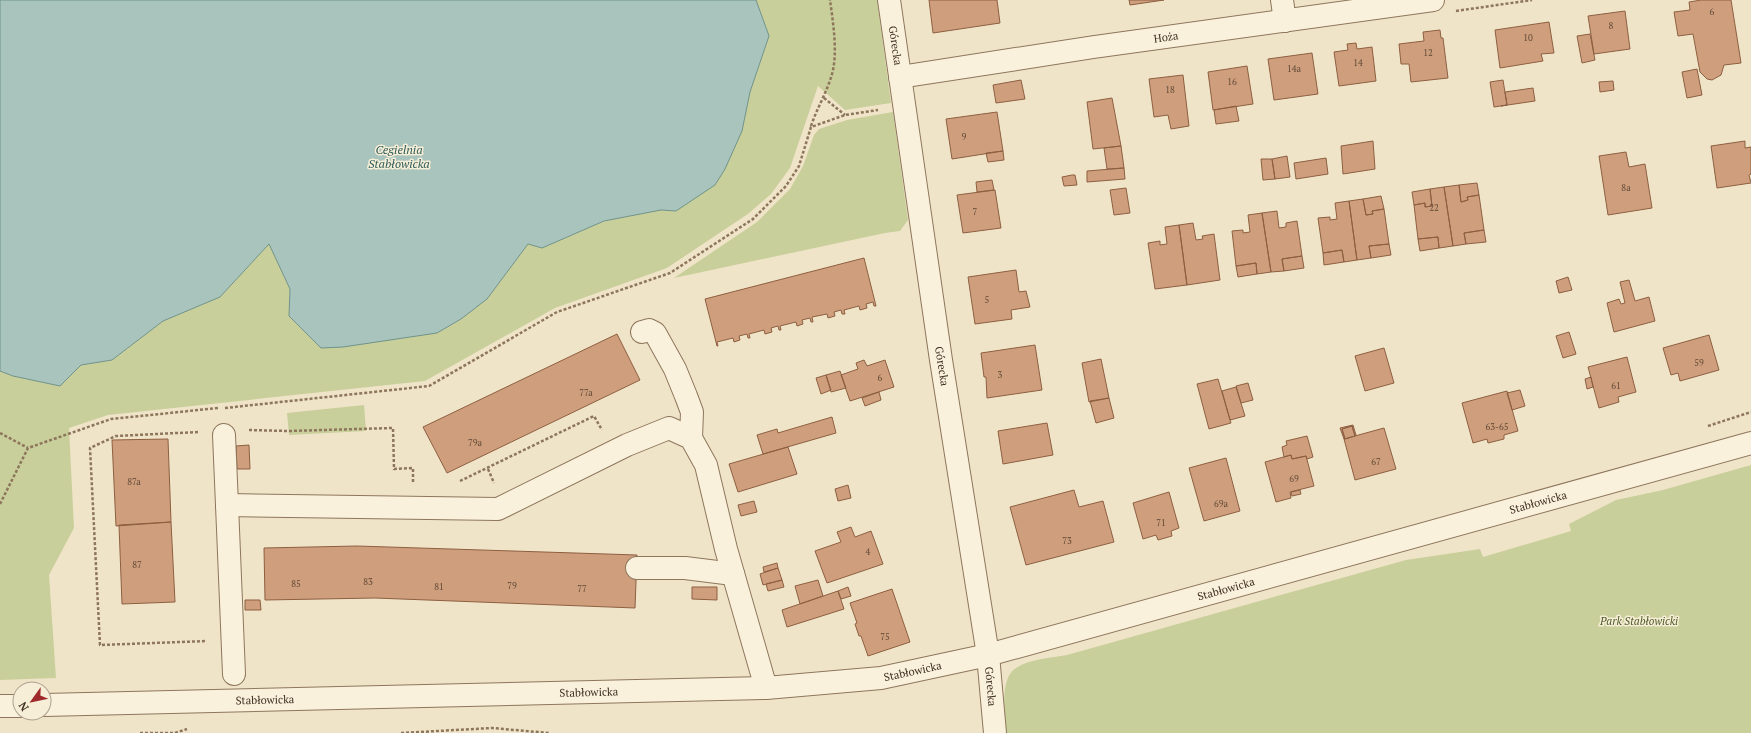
<svg xmlns="http://www.w3.org/2000/svg" width="1751" height="733" font-family="'PT Serif',serif">
<style>
.green{fill:#c9cf9b}
.water{fill:#a9c4bc;stroke:#6f938a}
.building{fill:#cf9f7d;stroke:#8d5f41}
.lines{fill:none;stroke-linecap:round;stroke-linejoin:round}
.minor-casing{stroke:#8d765c;stroke-width:24}
.path{stroke:#8d765c;stroke-width:2.5;stroke-dasharray:3 2;stroke-linecap:butt}
.minor{stroke:#faf1dc;stroke-width:22}
.labels{text-anchor:middle;dominant-baseline:central;stroke-width:3;stroke-linejoin:round;paint-order:stroke}
.number-label{font-size:9px;fill:#624a37}
.street-label{font-size:11px;fill:#3d2e20;stroke:#f7eed8}
.park-label{font-size:11px;font-style:italic;fill:#4d5a26;stroke:#f7eed8}
.water-label{font-size:12px;font-style:italic;fill:#2f5d5a;stroke:#f7eed8}
</style>
<rect width="100%" height="100%" fill="#f0e4c8"/>
<!-- green -->
<path class="green" d="M 756,0 L 877,0 L 891,103 L 845,110 L 818,86 L 790,168 L 771,194 L 748,214 L 667,268 L 555,308 L 425,381 L 108,415 L 69,428 L 74,528 L 49,575 L 56,678 L 0,680 L 0,371 L 13,376 L 60,386 L 81,365 L 112,360 L 163,321 L 220,297 L 269,244 L 290,289 L 289,316 L 437,333 L 461,319 L 487,299 L 528,244 L 542,248 L 604,221 L 661,210 L 676,211 L 686,203 L 742,131 L 750,92 L 769,37 Z
M 893,112 L 908,220 L 900,231 L 885,233 L 674,278 L 757,222 L 790,189 L 803,166 L 814,135 L 819,129 L 847,120 Z
M 364,405 L 366,431 L 289,435 L 287,413 Z
M 1751,465 L 1751,733 L 1006,733 C 1005,716 999,678 1016,668 C 1029,659 1051,658 1067,655 L 1406,560 L 1480,549 L 1483,557 L 1571,531 L 1569,524 L 1616,500 L 1663,490 Z"/>
<!-- water -->
<path class="water" d="M 0,0 L 756,0 L 769,36 L 750,92 L 742,131 L 725,169 L 715,185 L 676,211 L 661,210 L 604,221 L 542,248 L 528,244 L 487,299 L 461,319 L 437,333 L 343,347 L 321,348 L 289,316 L 290,289 L 269,244 L 220,297 L 163,321 L 112,360 L 81,365 L 60,386 L 13,376 L 0,371 Z"/>
<!-- building -->
<path class="building" d="M 929,0 L 997,0 L 1000,23 L 933,33 Z
M 1129,0 L 1164,0 L 1130,5 Z
M 1701,0 L 1731,0 L 1739,50 L 1741,63 L 1724,65 L 1721,75 L 1712,80 L 1707,79 L 1700,72 L 1693,34 L 1678,36 L 1674,12 L 1690,10 L 1689,2 Z
M 1625,11 L 1630,49 L 1594,54 L 1588,16 Z
M 1549,22 L 1554,53 L 1541,54 L 1543,61 L 1500,68 L 1495,30 Z
M 1440,30 L 1441,38 L 1443,38 L 1448,78 L 1411,82 L 1409,64 L 1401,64 L 1399,44 L 1424,41 L 1423,32 Z
M 1590,34 L 1595,60 L 1582,63 L 1577,36 Z
M 1356,43 L 1357,49 L 1372,47 L 1376,81 L 1339,86 L 1334,52 L 1348,50 L 1347,44 Z
M 1312,53 L 1318,94 L 1274,100 L 1268,59 Z
M 1247,66 L 1253,104 L 1213,110 L 1208,72 Z
M 1697,69 L 1702,95 L 1687,98 L 1682,72 Z
M 1183,75 L 1189,126 L 1171,129 L 1168,115 L 1154,117 L 1149,79 Z
M 1021,80 L 1025,99 L 996,103 L 993,85 Z
M 1503,80 L 1507,105 L 1494,107 L 1490,82 Z
M 1613,81 L 1614,90 L 1600,92 L 1599,82 Z
M 1533,88 L 1535,101 L 1501,106 L 1507,105 L 1505,92 Z
M 1112,98 L 1121,146 L 1093,149 L 1087,102 Z
M 1236,106 L 1239,121 L 1216,124 L 1214,110 Z
M 997,112 L 1003,151 L 952,159 L 946,119 Z
M 1373,141 L 1375,169 L 1343,174 L 1341,146 Z
M 1745,141 L 1745,148 L 1751,147 L 1751,174 L 1749,175 L 1751,183 L 1717,188 L 1711,146 Z
M 1121,146 L 1124,168 L 1107,169 L 1104,148 Z
M 1003,151 L 1004,160 L 988,162 L 986,153 Z
M 1626,152 L 1629,167 L 1645,164 L 1652,208 L 1608,215 L 1599,156 Z
M 1287,156 L 1290,177 L 1275,179 L 1272,159 Z
M 1326,158 L 1328,174 L 1296,179 L 1294,163 Z
M 1261,159 L 1272,159 L 1275,179 L 1263,180 Z
M 1124,168 L 1125,179 L 1087,182 L 1087,171 Z
M 1072,175 L 1075,175 L 1077,185 L 1064,186 L 1062,177 Z
M 992,180 L 994,190 L 977,192 L 976,182 Z
M 1477,183 L 1479,195 L 1467,197 L 1468,200 L 1461,202 L 1459,185 Z
M 1459,185 L 1461,202 L 1468,200 L 1467,197 L 1479,195 L 1484,230 L 1464,233 L 1466,244 L 1453,246 L 1444,187 Z
M 1444,187 L 1453,246 L 1439,248 L 1438,237 L 1418,239 L 1414,205 L 1425,203 L 1425,207 L 1432,206 L 1430,189 Z
M 1126,188 L 1130,213 L 1114,215 L 1110,190 Z
M 1430,189 L 1432,206 L 1425,207 L 1425,203 L 1414,205 L 1412,192 Z
M 995,190 L 1001,228 L 963,233 L 957,195 Z
M 1381,196 L 1384,209 L 1372,211 L 1373,214 L 1366,215 L 1363,199 Z
M 1363,199 L 1366,215 L 1373,214 L 1372,211 L 1384,209 L 1389,244 L 1369,246 L 1371,258 L 1357,260 L 1349,201 Z
M 1349,201 L 1357,260 L 1344,262 L 1342,250 L 1323,253 L 1318,218 L 1330,217 L 1330,220 L 1337,219 L 1335,203 Z
M 1277,211 L 1279,228 L 1286,227 L 1286,223 L 1297,221 L 1302,256 L 1282,259 L 1284,271 L 1271,272 L 1262,213 Z
M 1262,213 L 1271,272 L 1257,274 L 1256,263 L 1236,266 L 1232,231 L 1243,230 L 1243,233 L 1250,232 L 1248,215 Z
M 1193,223 L 1196,240 L 1203,239 L 1202,236 L 1214,234 L 1220,280 L 1187,285 L 1179,225 Z
M 1179,225 L 1187,285 L 1155,289 L 1148,243 L 1160,241 L 1160,245 L 1167,244 L 1165,227 Z
M 1484,230 L 1486,242 L 1466,244 L 1464,233 Z
M 1438,237 L 1439,248 L 1420,251 L 1418,239 Z
M 1389,244 L 1391,255 L 1371,258 L 1369,246 Z
M 1342,250 L 1344,262 L 1324,265 L 1323,253 Z
M 1302,256 L 1304,268 L 1284,271 L 1282,259 Z
M 864,258 L 876,306 L 874,306 L 873,302 L 866,304 L 867,308 L 860,310 L 859,306 L 844,310 L 845,314 L 842,314 L 841,310 L 834,312 L 835,316 L 828,318 L 827,314 L 812,317 L 813,322 L 811,322 L 810,318 L 802,320 L 803,324 L 797,326 L 796,322 L 780,326 L 781,330 L 779,330 L 778,326 L 771,328 L 772,332 L 765,334 L 764,330 L 749,334 L 750,338 L 748,338 L 747,334 L 739,336 L 740,340 L 734,342 L 733,338 L 717,342 L 718,346 L 717,346 L 705,299 Z
M 1256,263 L 1257,274 L 1238,277 L 1236,266 Z
M 1016,270 L 1019,292 L 1026,291 L 1030,307 L 1011,310 L 1012,319 L 975,324 L 968,277 Z
M 1568,277 L 1572,290 L 1559,293 L 1556,281 Z
M 1629,280 L 1635,301 L 1649,297 L 1655,321 L 1614,332 L 1607,303 L 1619,299 L 1621,304 L 1625,303 L 1620,282 Z
M 1569,332 L 1576,354 L 1563,358 L 1556,336 Z
M 617,334 L 640,380 L 447,473 L 423,427 Z
M 1709,335 L 1719,370 L 1680,381 L 1678,373 L 1671,375 L 1663,348 Z
M 1035,345 L 1042,390 L 987,398 L 986,377 L 984,377 L 981,353 Z
M 1384,348 L 1394,383 L 1365,391 L 1355,356 Z
M 1627,357 L 1636,392 L 1618,397 L 1619,402 L 1599,408 L 1588,367 Z
M 1101,359 L 1109,398 L 1089,402 L 1082,363 Z
M 864,360 L 867,366 L 885,360 L 894,387 L 850,401 L 841,375 L 858,369 L 856,363 Z
M 840,371 L 846,388 L 831,392 L 826,375 Z
M 826,375 L 831,390 L 821,394 L 816,378 Z
M 1591,377 L 1593,387 L 1587,389 L 1585,379 Z
M 1218,379 L 1231,423 L 1209,429 L 1197,384 Z
M 1248,383 L 1253,400 L 1241,403 L 1236,386 Z
M 1236,387 L 1245,416 L 1230,420 L 1222,391 Z
M 1520,390 L 1525,406 L 1512,410 L 1507,393 Z
M 1507,391 L 1518,431 L 1504,435 L 1504,439 L 1488,443 L 1487,439 L 1473,443 L 1462,403 Z
M 879,392 L 881,400 L 865,406 L 862,398 Z
M 1109,398 L 1114,418 L 1096,423 L 1090,401 Z
M 832,417 L 836,433 L 763,454 L 757,435 L 777,429 L 778,433 Z
M 1047,423 L 1053,455 L 1003,464 L 998,431 Z
M 1353,425 L 1356,435 L 1355,436 L 1352,426 L 1342,429 L 1345,439 L 1344,439 L 1340,428 Z
M 1352,426 L 1355,436 L 1345,439 L 1342,429 Z
M 1384,428 L 1396,469 L 1355,480 L 1344,439 Z
M 1307,436 L 1313,457 L 1307,459 L 1306,456 L 1292,459 L 1291,455 L 1284,457 L 1282,447 L 1287,445 L 1286,441 Z
M 168,439 L 171,522 L 116,526 L 112,440 Z
M 249,445 L 250,469 L 237,469 L 236,446 Z
M 788,447 L 797,474 L 738,492 L 729,464 Z
M 1291,455 L 1292,459 L 1306,456 L 1314,486 L 1290,492 L 1291,498 L 1276,502 L 1265,462 Z
M 1226,458 L 1240,511 L 1204,521 L 1189,468 Z
M 848,485 L 851,498 L 838,501 L 835,489 Z
M 1074,490 L 1079,507 L 1103,501 L 1114,542 L 1026,565 L 1010,507 Z
M 1300,490 L 1301,494 L 1292,496 L 1291,492 Z
M 1169,492 L 1179,528 L 1171,531 L 1172,536 L 1158,540 L 1156,535 L 1143,539 L 1133,503 Z
M 754,501 L 757,512 L 741,516 L 738,505 Z
M 171,522 L 175,602 L 122,604 L 119,525 Z
M 851,527 L 855,537 L 871,531 L 883,564 L 827,583 L 815,551 L 841,542 L 837,532 Z
M 357,546 L 637,555 L 635,608 L 375,598 L 265,600 L 264,548 Z
M 777,563 L 778,568 L 764,572 L 763,567 Z
M 778,568 L 782,580 L 763,585 L 760,574 Z
M 782,580 L 784,587 L 768,591 L 766,584 Z
M 818,580 L 823,596 L 800,604 L 795,586 Z
M 692,587 L 717,587 L 717,600 L 692,599 Z
M 848,587 L 851,596 L 841,599 L 838,591 Z
M 892,589 L 910,642 L 868,656 L 861,636 L 859,636 L 855,624 L 857,623 L 850,603 Z
M 838,591 L 844,609 L 787,627 L 782,610 Z
M 245,600 L 260,600 L 261,610 L 245,610 Z"/>
<g class="lines">
<!-- minor casing -->
<g class="minor-casing">
<g id="minor">
<path id="s1" d="M 889,0 L 941,360 L 988,655 L 995,733"/>
<path d="M 1282,0 L 1285,21"/>
<path id="s2" d="M 900,77 L 1094,47 L 1433,0"/>
<path d="M 642,332 L 649,330 L 655,333 L 675,369 L 686,396 L 692,412 L 691,438"/>
<path d="M 224,435 L 227,505"/>
<path d="M 637,568 L 685,568 L 733,574"/>
<path d="M 234,674 L 227,505 L 498,509 L 627,445 L 669,428 L 691,438 L 706,465 L 726,549 L 766,688"/>
<path id="s3" d="M 44,705 L 766,688 L 881,678 L 988,655 L 1751,443"/>
<path d="M 0,706 L 20,706"/>
</g>
</g>
<!-- path -->
<path class="path" d="M 1456,11 L 1532,0
M 824,98 L 845,115
M 811,126 C 817,108 827,92 832,74 C 838,53 833,22 830,0
M 225,408 L 429,386 L 557,312 L 670,273 L 753,219 L 786,186 L 799,166 L 811,127 L 845,115 L 878,110
M 1708,426 L 1751,412
M 249,430 L 288,431 L 393,428 L 394,469 L 413,468 L 413,483
M 198,432 L 116,436 L 90,448 L 100,645 L 207,641
M 0,433 L 28,448
M 488,469 L 494,483
M 460,481 L 594,416 L 602,430
M 0,504 L 28,448 L 111,419 L 218,408
M 140,733 L 175,733 L 187,729
M 401,733 L 492,728 L 549,733"/>
<!-- minor -->
<use href="#minor" class="minor"/>
</g>
<g class="labels">
<!-- number labels -->
<g class="number-label">
<text x="1712" y="12">6</text>
<text x="1611" y="26">8</text>
<text x="1528" y="38">10</text>
<text x="1428" y="53">12</text>
<text x="1358" y="63">14</text>
<text x="1294" y="69">14a</text>
<text x="1232" y="82">16</text>
<text x="1170" y="90">18</text>
<text x="964" y="137">9</text>
<text x="1626" y="188">8a</text>
<text x="1434" y="208">22</text>
<text x="975" y="212">7</text>
<text x="987" y="300">5</text>
<text x="1699" y="363">59</text>
<text x="1000" y="375">3</text>
<text x="880" y="378">6</text>
<text x="1616" y="386">61</text>
<text x="586" y="393">77a</text>
<text x="1497" y="427">63-65</text>
<text x="475" y="443">79a</text>
<text x="1376" y="462">67</text>
<text x="1294" y="479">69</text>
<text x="134" y="482">87a</text>
<text x="1221" y="504">69a</text>
<text x="1161" y="523">71</text>
<text x="1067" y="541">73</text>
<text x="868" y="552">4</text>
<text x="137" y="565">87</text>
<text x="368" y="582">83</text>
<text x="296" y="584">85</text>
<text x="512" y="586">79</text>
<text x="439" y="587">81</text>
<text x="582" y="589">77</text>
<text x="885" y="637">75</text>
</g>
<!-- street labels -->
<g class="street-label">
<text stroke="none"><textPath href="#s2" startOffset="269">Hoża</textPath></text>
<text stroke="none"><textPath href="#s1" startOffset="46">Górecka</textPath></text>
<text stroke="none"><textPath href="#s1" startOffset="370">Górecka</textPath></text>
<text stroke="none"><textPath href="#s3" startOffset="1518">Stabłowicka</textPath></text>
<text stroke="none"><textPath href="#s3" startOffset="1194">Stabłowicka</textPath></text>
<text stroke="none"><textPath href="#s3" startOffset="870">Stabłowicka</textPath></text>
<text stroke="none"><textPath href="#s1" startOffset="694">Górecka</textPath></text>
<text stroke="none"><textPath href="#s3" startOffset="545">Stabłowicka</textPath></text>
<text stroke="none"><textPath href="#s3" startOffset="221">Stabłowicka</textPath></text>
</g>
<!-- park labels -->
<g class="park-label">
<text x="1639" y="621">Park Stabłowicki</text>
</g>
<!-- water labels -->
<g class="water-label">
<text x="399" y="149">Cegielnia<tspan x="399" dy="14">Stabłowicka</tspan></text>
</g>
</g>
<!-- north arrow -->
<g transform="translate(32 701) rotate(237)"><circle r="19" fill="#f7eed8" stroke="#ada18e"/>
<path d="M0-3L7 15L0 10L-7 15Z" fill="#9e2a2b"/>
<text y="-6" font-size="11" font-weight="bold" text-anchor="middle" fill="#3d2e20">N</text>
</g>
</svg>
